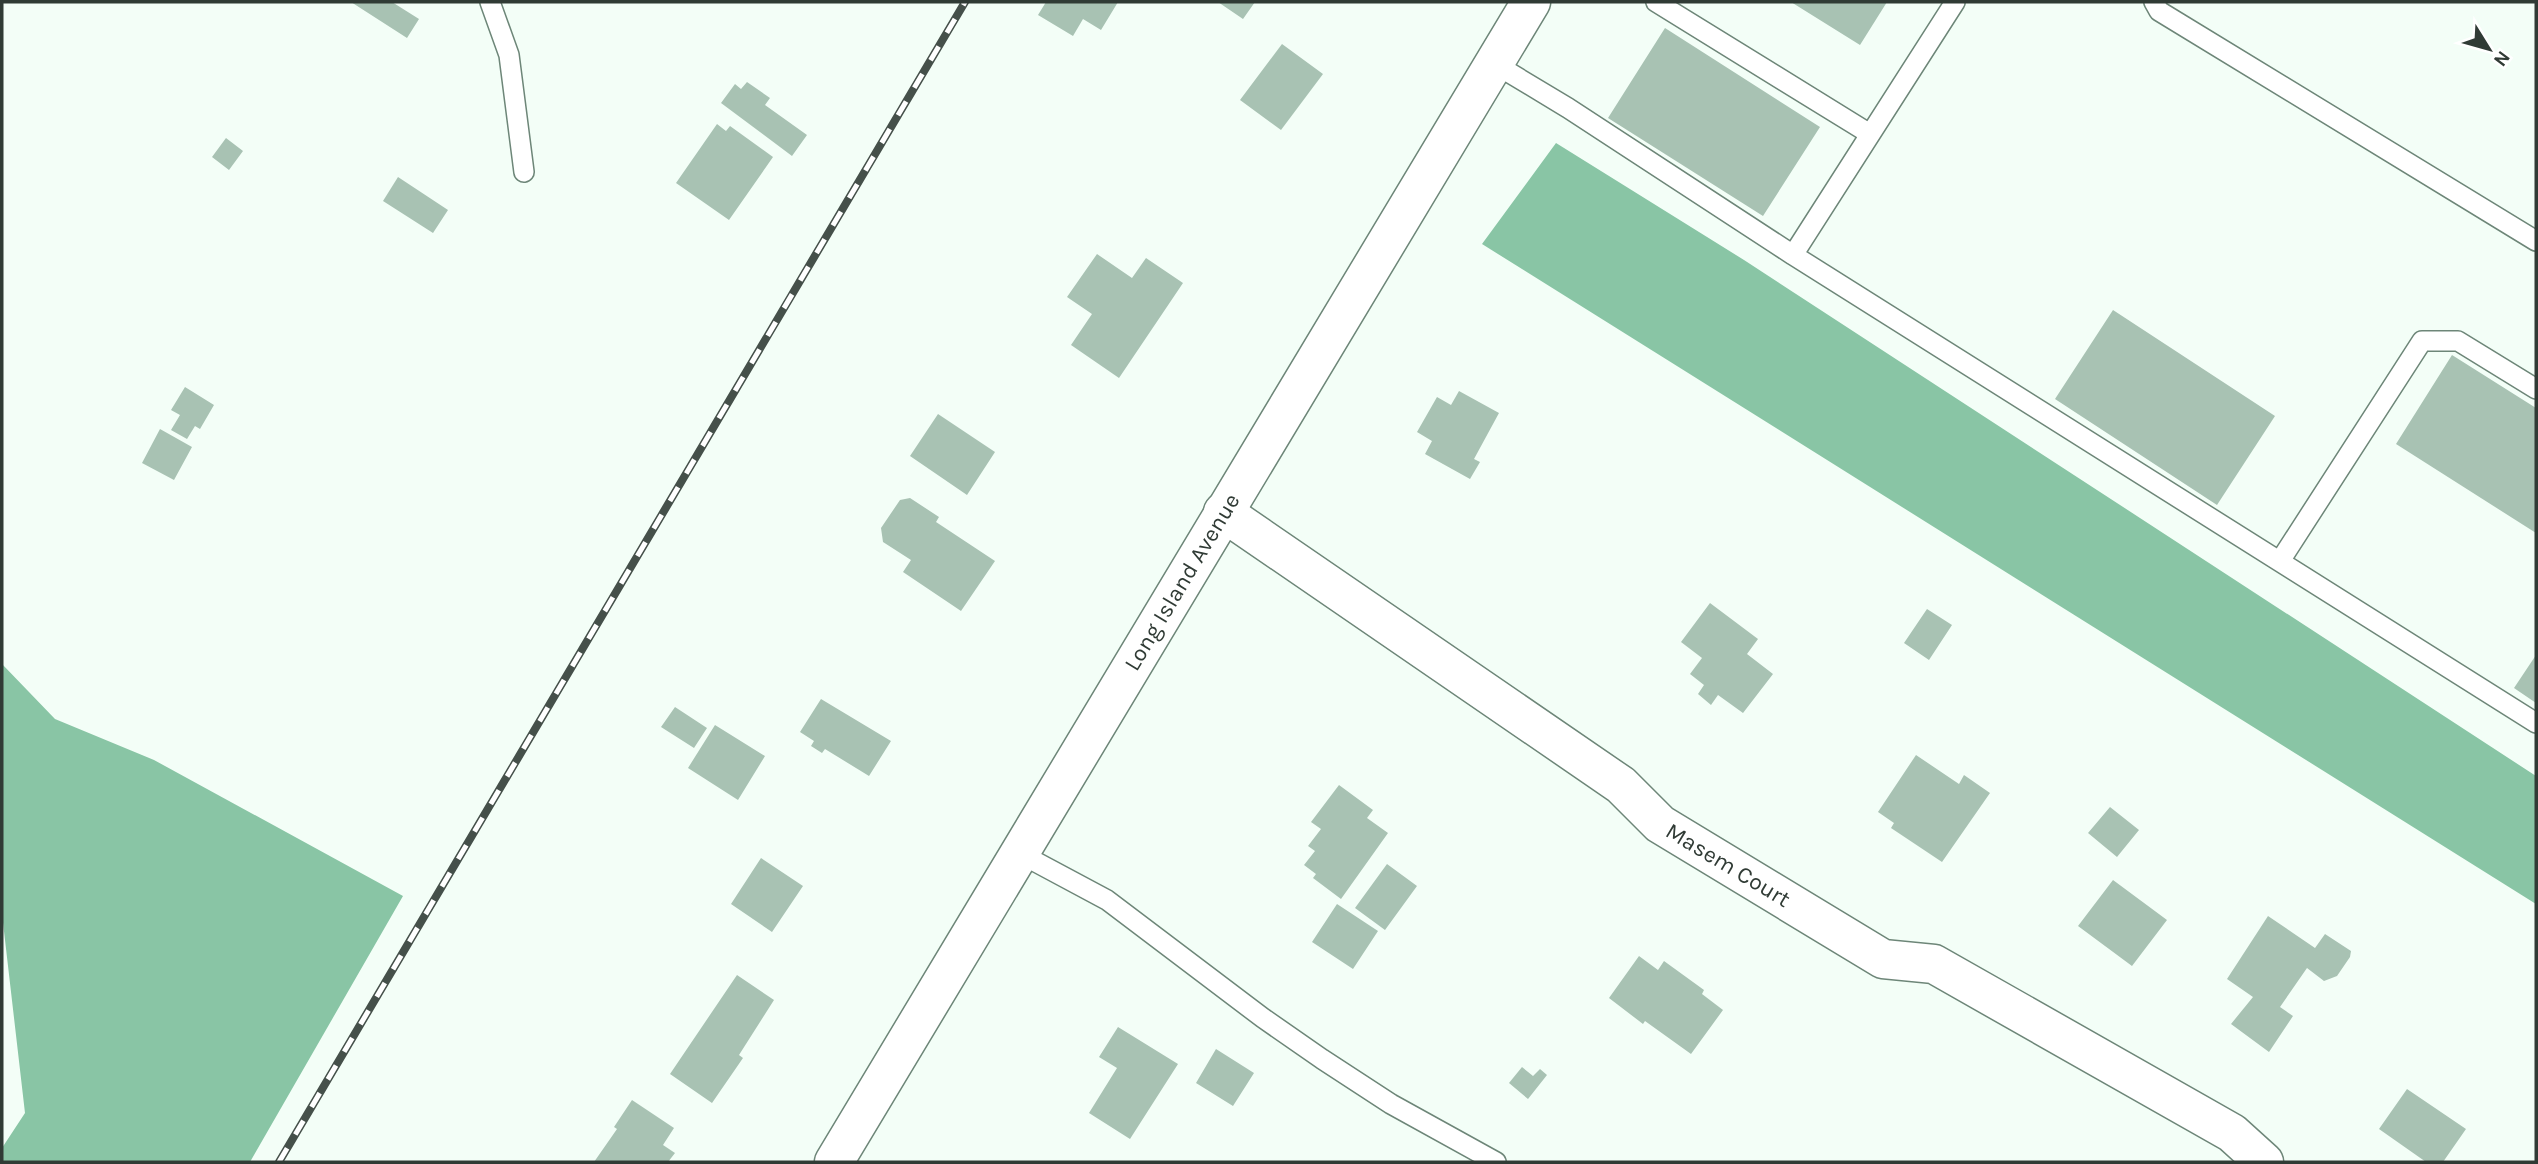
<svg xmlns="http://www.w3.org/2000/svg" width="2538" height="1164" font-family="Karla,sans-serif">
<style>
.forest{fill:#89c5a5}
.building{fill:#a8c2b3}
.lines{fill:none;stroke-linecap:round;stroke-linejoin:round}
.service-casing{stroke:#6d8678;stroke-width:22}
.minor-casing{stroke:#6d8678;stroke-width:41}
.tertiary-casing{stroke:#6d8678;stroke-width:41}
.service{stroke:#fff;stroke-width:19}
.minor{stroke:#fff;stroke-width:38}
.tertiary{stroke:#fff;stroke-width:38}
.rail-casing{stroke:#45504a;stroke-width:8}
.rail{stroke:#fff;stroke-width:5;stroke-dasharray:16;stroke-linecap:butt}
.labels{text-anchor:middle;dominant-baseline:central;stroke-width:7;stroke-linejoin:round;paint-order:stroke}
.street-label{font-size:23px;fill:#303b35;stroke:#fff}
</style>
<rect width="100%" height="100%" fill="#f3fef7"/>
<!-- forest -->
<path class="forest" d="M 1556,143 L 1744,260 L 2536,776 L 2536,904 L 1482,244 Z
M 2,664 L 55,719 L 154,760 L 403,896 L 250,1162 L 2,1162 L 2,1148 L 25,1113 L 2,914 Z"/>
<!-- building -->
<path class="building" d="M 351,2 L 392,2 L 419,19 L 407,38 Z
M 1046,2 L 1118,2 L 1101,30 L 1083,19 L 1073,36 L 1038,15 Z
M 1218,2 L 1255,2 L 1243,19 Z
M 1791,2 L 1887,2 L 1860,45 Z
M 1665,28 L 1820,127 L 1763,216 L 1608,118 Z
M 1282,44 L 1323,74 L 1281,130 L 1240,100 Z
M 747,82 L 770,98 L 765,105 L 807,135 L 792,156 L 721,103 L 735,84 L 741,89 Z
M 717,124 L 726,131 L 730,126 L 773,157 L 729,220 L 676,183 Z
M 226,138 L 243,151 L 229,170 L 212,157 Z
M 398,177 L 448,210 L 433,233 L 383,201 Z
M 1097,254 L 1132,278 L 1146,258 L 1183,283 L 1119,378 L 1071,345 L 1092,314 L 1067,297 Z
M 2113,310 L 2275,416 L 2217,505 L 2055,399 Z
M 2452,355 L 2536,408 L 2536,533 L 2396,444 Z
M 185,387 L 214,405 L 200,429 L 195,426 L 187,439 L 171,430 L 180,415 L 171,410 Z
M 1459,391 L 1499,413 L 1474,459 L 1480,462 L 1470,479 L 1425,454 L 1432,441 L 1417,432 L 1437,397 L 1451,405 Z
M 938,414 L 995,452 L 967,495 L 910,456 Z
M 160,429 L 192,447 L 174,480 L 142,463 Z
M 910,498 L 939,517 L 936,522 L 995,561 L 961,611 L 903,572 L 911,560 L 883,542 L 881,528 L 900,500 Z
M 1710,603 L 1758,639 L 1747,654 L 1773,674 L 1743,713 L 1718,695 L 1711,705 L 1698,694 L 1704,685 L 1690,674 L 1702,658 L 1681,642 Z
M 1927,609 L 1952,625 L 1929,660 L 1904,643 Z
M 2536,655 L 2536,703 L 2514,688 Z
M 821,699 L 891,741 L 869,776 L 825,749 L 822,753 L 811,746 L 814,741 L 800,732 Z
M 675,707 L 707,728 L 694,748 L 661,727 Z
M 715,725 L 765,756 L 738,800 L 688,768 Z
M 1916,755 L 1959,784 L 1964,775 L 1990,793 L 1942,862 L 1891,828 L 1894,823 L 1878,812 Z
M 1339,785 L 1373,810 L 1367,818 L 1388,833 L 1341,899 L 1313,878 L 1316,874 L 1304,865 L 1315,851 L 1308,846 L 1321,829 L 1311,822 Z
M 2110,807 L 2139,830 L 2117,857 L 2088,833 Z
M 761,858 L 803,886 L 772,932 L 731,904 Z
M 1387,864 L 1417,886 L 1385,930 L 1355,908 Z
M 2113,880 L 2167,920 L 2132,966 L 2078,926 Z
M 1337,904 L 1378,931 L 1353,969 L 1312,942 Z
M 2268,916 L 2315,948 L 2325,934 L 2351,951 L 2350,957 L 2337,976 L 2324,981 L 2307,968 L 2280,1007 L 2293,1016 L 2269,1052 L 2231,1024 L 2253,997 L 2227,979 Z
M 1639,956 L 1658,970 L 1664,961 L 1704,990 L 1702,994 L 1723,1010 L 1691,1054 L 1645,1021 L 1643,1024 L 1609,998 Z
M 737,975 L 774,1000 L 739,1055 L 743,1058 L 712,1103 L 670,1074 Z
M 1118,1027 L 1178,1064 L 1130,1139 L 1089,1113 L 1117,1068 L 1099,1057 Z
M 1216,1049 L 1254,1073 L 1233,1106 L 1196,1083 Z
M 1522,1067 L 1533,1076 L 1540,1069 L 1547,1075 L 1528,1099 L 1509,1083 Z
M 2407,1089 L 2466,1129 L 2443,1162 L 2426,1162 L 2379,1129 Z
M 632,1100 L 674,1128 L 663,1145 L 675,1153 L 668,1162 L 594,1162 L 617,1129 L 614,1127 Z"/>
<g class="lines">
<!-- service casing -->
<g class="service-casing">
<path id="service" d="M 490,2 L 509,55 L 524,172
M 1656,2 L 1870,134
M 2154,2 L 2159,11 L 2536,241
M 1495,64 L 1568,108 L 1793,255 L 1955,2
M 1793,255 L 2536,723
M 2280,561 L 2422,341 L 2458,341 L 2536,389
M 1019,853 L 1107,900 L 1263,1018 L 1322,1059 L 1391,1104 L 1496,1162"/>
</g>
<!-- minor casing -->
<g class="minor-casing">
<path id="minor" d="M 1223,512 L 1621,785 L 1660,824 L 1883,959 L 1934,964 L 2232,1133 L 2264,1162"/>
</g>
<!-- tertiary casing -->
<g class="tertiary-casing">
<path id="tertiary" d="M 834,1162 L 1531,2"/>
</g>
<!-- service -->
<use href="#service" class="service"/>
<!-- minor -->
<use href="#minor" class="minor"/>
<!-- tertiary -->
<use href="#tertiary" class="tertiary"/>
<!-- rail casing -->
<g class="rail-casing">
<path id="rail" d="M 279,1162 L 965,2"/>
</g>
<!-- rail -->
<use href="#rail" class="rail"/>
</g>
<g class="labels">
<!-- street labels -->
<g class="street-label">
<text transform="translate(1182 582) rotate(-59)">Long Island Avenue</text>
<text transform="translate(1728 865) rotate(31)">Masem Court</text>
</g>
</g>
<!-- border -->
<rect width="2538" height="1164" fill="none" stroke="#303b35" stroke-width="7"/>
<!-- north arrow -->
<g transform="translate(2489 49) rotate(127)" stroke="#ffffff" stroke-width="5" paint-order="stroke">
<path d="M0-5L12 26L0 18L-12 26Z" fill="#303b35"/>
<text y="-10" font-size="19" font-weight="bold" text-anchor="middle" fill="#303b35">N</text>
</g>
</svg>
